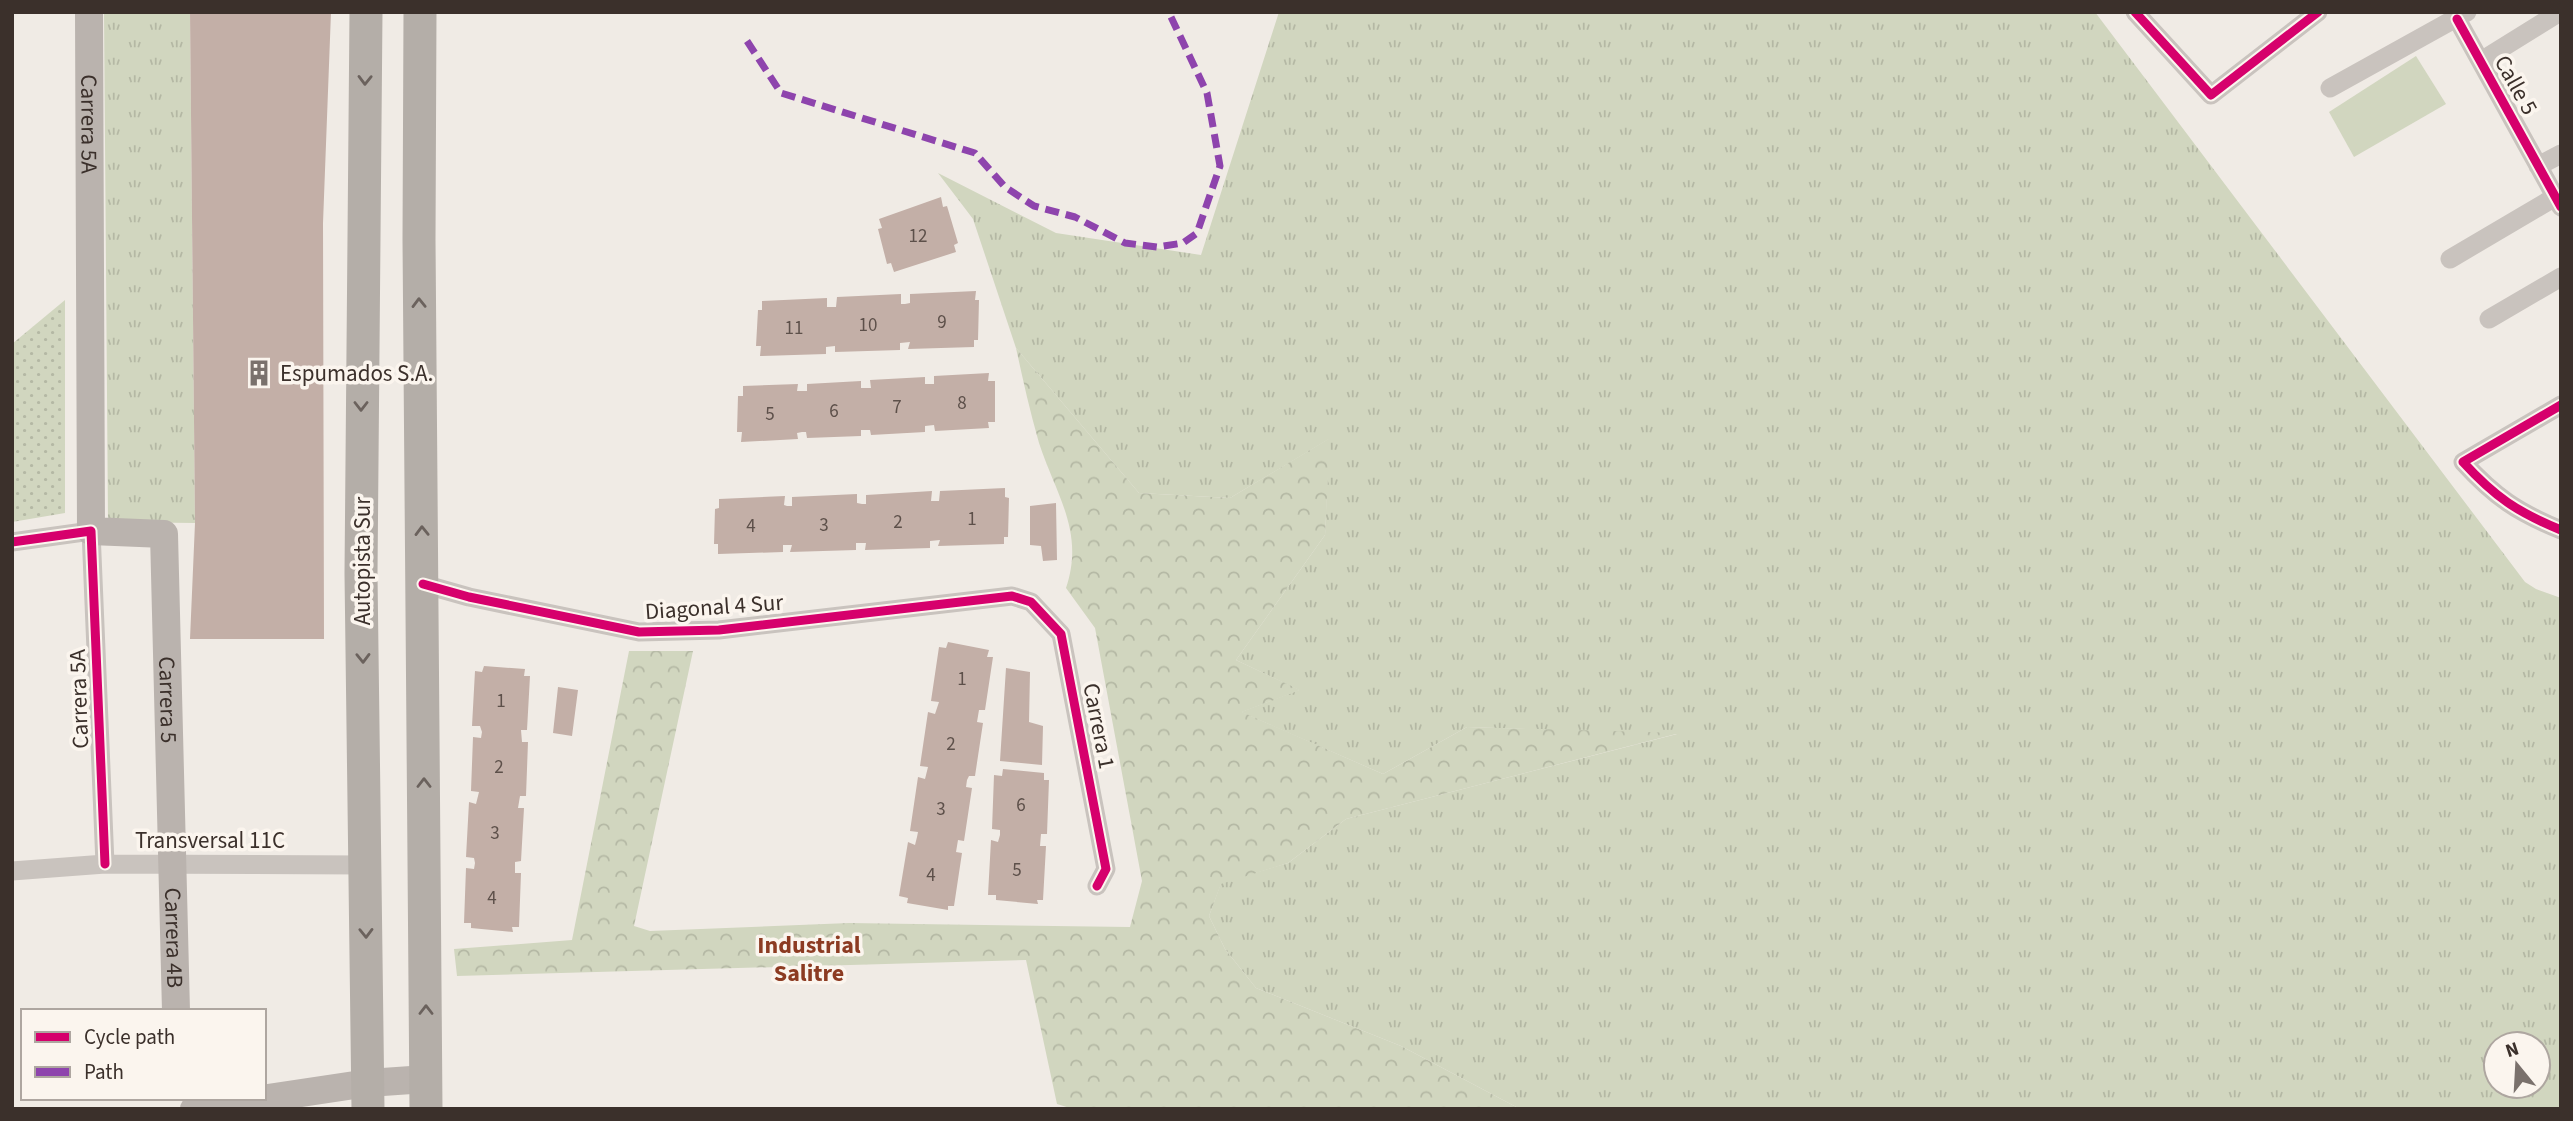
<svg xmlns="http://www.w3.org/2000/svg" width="2573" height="1121" font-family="'Source Sans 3',sans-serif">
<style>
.grass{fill:url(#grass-tufts);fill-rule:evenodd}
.forest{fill:url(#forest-crowns)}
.park{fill:url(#park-dots)}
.pitch{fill:#d1d6bf}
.building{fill:#c3afa7}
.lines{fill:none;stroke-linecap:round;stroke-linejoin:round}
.minor{stroke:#c9c3be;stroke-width:19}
.secondary{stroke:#bab3ae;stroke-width:28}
.trunk{stroke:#b4aea8;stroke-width:33}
.quiet{stroke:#8e44ad;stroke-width:7;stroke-dasharray:14 7;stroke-linecap:butt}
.cycleway-casing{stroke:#fbf5ee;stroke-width:13}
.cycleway{stroke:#d6006c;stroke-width:9}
.oneway{stroke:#6b625d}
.labels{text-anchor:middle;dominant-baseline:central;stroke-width:7;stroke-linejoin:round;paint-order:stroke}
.number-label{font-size:19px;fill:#5d504a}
.street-label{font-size:23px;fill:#3b302b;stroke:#fbf5ee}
.poi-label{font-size:23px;fill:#3b302b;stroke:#fbf5ee;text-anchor:start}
.neighbourhood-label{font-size:24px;font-weight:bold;fill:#8c3b22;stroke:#fbf5ee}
</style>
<defs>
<pattern id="grass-tufts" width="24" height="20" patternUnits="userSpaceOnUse" patternTransform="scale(1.75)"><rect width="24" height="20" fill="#d1d6bf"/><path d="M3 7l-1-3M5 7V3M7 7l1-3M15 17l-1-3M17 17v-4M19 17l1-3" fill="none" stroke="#b4b8a4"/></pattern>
<pattern id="forest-crowns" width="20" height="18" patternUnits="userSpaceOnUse" patternTransform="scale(1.75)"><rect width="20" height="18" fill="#d1d6bf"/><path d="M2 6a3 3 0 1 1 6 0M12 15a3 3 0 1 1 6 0" fill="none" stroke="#b4b8a4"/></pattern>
<pattern id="park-dots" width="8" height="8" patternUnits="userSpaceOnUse" patternTransform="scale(1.75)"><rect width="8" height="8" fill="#d1d6bf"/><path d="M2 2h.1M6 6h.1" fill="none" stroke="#b4b8a4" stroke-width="1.8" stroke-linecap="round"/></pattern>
</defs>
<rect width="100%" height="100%" fill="#f0ebe5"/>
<!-- grass -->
<path class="grass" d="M 104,12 L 190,12 L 195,523 L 108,522 Z
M 1279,12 L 2095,12 L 2525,582 L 2536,589 L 2561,598 L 2561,1109 L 1520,1109 L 1401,1046 L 1256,988 L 1225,949 L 1209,916 L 1221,883 L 1288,863 L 1346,819 L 1677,734 L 1467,727 L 1383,774 L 1241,712 L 1299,690 L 1236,660 L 1325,535 L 1329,439 L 1230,498 L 1139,493 L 1016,348 L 973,219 L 938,173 L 1056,233 L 1201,255 ZM 2496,1044 L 2538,1044 L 2538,1086 L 2496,1086 Z"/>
<!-- forest -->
<path class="forest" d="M 1016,348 L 1139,493 L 1230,498 L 1330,438 L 1325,535 L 1236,660 L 1300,690 L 1242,712 L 1383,774 L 1467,727 L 1680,733 L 1346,819 L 1288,863 L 1221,884 L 1209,916 L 1225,949 L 1256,988 L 1401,1046 L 1520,1109 L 1073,1109 L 1057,1104 L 1026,960 L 457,976 L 454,949 L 572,940 L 629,651 L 693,651 L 634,926 L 650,931 L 849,923 L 1130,927 L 1142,881 L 1095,628 L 1066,588 C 1085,532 1056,495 1039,443 C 1030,412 1023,380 1016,348 Z"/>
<!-- park -->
<path class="park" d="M 65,300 L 65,513 L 12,522 L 12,344 Z"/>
<!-- pitch -->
<path class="pitch" d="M 2416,56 L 2446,104 L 2354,157 L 2329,112 Z"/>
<!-- building -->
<path class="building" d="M 190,12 L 331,12 L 323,223 L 324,639 L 190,639 L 195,523 Z
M 941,197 L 943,207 L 947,206 L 958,243 L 954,245 L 956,252 L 894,272 L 891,263 L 887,264 L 878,229 L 882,228 L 879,219 Z
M 976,291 L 975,300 L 979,300 L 978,340 L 974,340 L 974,347 L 908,349 L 910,342 L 900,343 L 900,350 L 835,352 L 835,346 L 826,347 L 826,354 L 760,356 L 761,346 L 756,346 L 758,310 L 762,310 L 762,301 L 827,298 L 827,307 L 836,307 L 837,297 L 901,294 L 901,304 L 905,304 L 910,303 L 910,294 Z
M 989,373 L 988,381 L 995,381 L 995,422 L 988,422 L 989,428 L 935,431 L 934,425 L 925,426 L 925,432 L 871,435 L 870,430 L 861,430 L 861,436 L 807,438 L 806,432 L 802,432 L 797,433 L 798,439 L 741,442 L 742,432 L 737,432 L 738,396 L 743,396 L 743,386 L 798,384 L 797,391 L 807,391 L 807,384 L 861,381 L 861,388 L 871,388 L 870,380 L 925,377 L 925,384 L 934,384 L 934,376 Z
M 1005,488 L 1005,497 L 1009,498 L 1008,537 L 1004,537 L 1004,544 L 938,546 L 940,540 L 930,541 L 930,548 L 865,550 L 866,543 L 856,543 L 856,550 L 790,552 L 792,545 L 783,545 L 783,552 L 718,554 L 718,544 L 714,544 L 715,509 L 719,508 L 719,499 L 785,496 L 784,505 L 787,506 L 792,506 L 792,497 L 857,494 L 857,503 L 862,504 L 866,504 L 866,495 L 932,491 L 931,501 L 939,501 L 940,491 Z
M 1056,503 L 1057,560 L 1043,561 L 1041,546 L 1030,545 L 1030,506 Z
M 948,642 L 989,650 L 987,657 L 993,657 L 985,710 L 979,710 L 977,722 L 983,723 L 975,776 L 969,776 L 967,780 L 966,787 L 972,788 L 964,841 L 958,840 L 956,852 L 962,853 L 954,906 L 948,906 L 948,910 L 907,903 L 908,898 L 899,896 L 908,842 L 915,845 L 917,837 L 918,832 L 910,831 L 918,777 L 925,779 L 928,767 L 920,766 L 928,712 L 935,714 L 939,702 L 931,701 L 939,647 L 946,648 Z
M 484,666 L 525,669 L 524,676 L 530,676 L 527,730 L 521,730 L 522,742 L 528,742 L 526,796 L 520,796 L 518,808 L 524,808 L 521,861 L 515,862 L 515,873 L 521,873 L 519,927 L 512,927 L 513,932 L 471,928 L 471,923 L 464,923 L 466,868 L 474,869 L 475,863 L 474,858 L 466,857 L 469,802 L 476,804 L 479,792 L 471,791 L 473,737 L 481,738 L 482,732 L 480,726 L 472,726 L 475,671 L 482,672 Z
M 1006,668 L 1030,672 L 1029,722 L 1043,726 L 1042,765 L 1000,761 Z
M 558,687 L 578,690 L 572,736 L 553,733 Z
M 1003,769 L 1044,773 L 1044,780 L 1049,780 L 1047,834 L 1041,834 L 1040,846 L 1046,846 L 1043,900 L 1037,900 L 1038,904 L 996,900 L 996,895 L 988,895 L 991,840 L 998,842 L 1000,835 L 1000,830 L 992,829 L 994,775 L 1002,776 Z"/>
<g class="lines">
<!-- minor -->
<path class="minor" d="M 2135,12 L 2211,95 L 2318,12
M 2457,19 L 2561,207
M 2481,61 L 2560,12
M 2330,88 L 2467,12
M 2538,166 L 2561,154
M 2450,259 L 2555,197
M 2489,319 L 2561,277
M 2561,405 L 2463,462 C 2495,497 2517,512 2561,530
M 12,542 L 91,531 L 105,864
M 423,584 L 469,597 L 639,632 L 719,630 L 1012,596 L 1031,602 L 1061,634 L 1106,869 L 1097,886
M 12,871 L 105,864 L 365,865"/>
<!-- secondary -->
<g class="secondary">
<path id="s1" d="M 89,12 L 91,531 L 164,534 L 176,1011"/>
<path d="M 194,1109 L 368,1083 L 426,1079"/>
</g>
<!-- trunk -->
<path class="trunk" d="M 366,12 L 361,574 L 368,1109
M 420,12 L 419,239 L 426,1109"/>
<!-- quiet -->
<path class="quiet" d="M 747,41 L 781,93 L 975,153 L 1005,187 L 1034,206 L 1075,217 L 1125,243 L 1157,247 L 1183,243 L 1197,233 L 1220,166 L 1207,93 L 1171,17"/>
<!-- cycleway casing -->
<g class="cycleway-casing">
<path id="cycleway" d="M 2135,12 L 2211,95 L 2318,12
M 2457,19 L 2561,207
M 2561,405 L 2463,462 C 2495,497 2517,512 2561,530
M 12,542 L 91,531 L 105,864
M 423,584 L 469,597 L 639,632 L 719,630 L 1012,596 L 1031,602 L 1061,634 L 1106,869 L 1097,886"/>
</g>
<!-- cycleway -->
<use href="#cycleway" class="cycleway"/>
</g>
<!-- one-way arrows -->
<defs><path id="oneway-chevron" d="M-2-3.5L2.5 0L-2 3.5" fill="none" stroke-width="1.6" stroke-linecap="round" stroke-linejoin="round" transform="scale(1.75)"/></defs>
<g class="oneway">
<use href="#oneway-chevron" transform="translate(365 80) rotate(91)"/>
<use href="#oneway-chevron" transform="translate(419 303) rotate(-91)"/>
<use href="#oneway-chevron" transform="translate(361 406) rotate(90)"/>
<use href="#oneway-chevron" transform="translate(422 531) rotate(-91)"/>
<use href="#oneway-chevron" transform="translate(363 658) rotate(89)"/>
<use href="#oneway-chevron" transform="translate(424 783) rotate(-90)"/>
<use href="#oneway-chevron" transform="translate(366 933) rotate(89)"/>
<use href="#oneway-chevron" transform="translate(426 1010) rotate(-90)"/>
</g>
<!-- icons -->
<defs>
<g id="building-bare" transform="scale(2.1)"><path d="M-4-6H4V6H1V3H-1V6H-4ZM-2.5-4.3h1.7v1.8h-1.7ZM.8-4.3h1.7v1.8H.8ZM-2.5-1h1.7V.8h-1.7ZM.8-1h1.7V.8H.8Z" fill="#7a716c" stroke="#fbf5ee" stroke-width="2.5" paint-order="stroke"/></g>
</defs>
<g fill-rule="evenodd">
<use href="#building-bare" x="259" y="373"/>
</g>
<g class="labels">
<!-- number labels -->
<g class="number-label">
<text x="918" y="236">12</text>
<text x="942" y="322">9</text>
<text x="868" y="325">10</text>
<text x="794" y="328">11</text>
<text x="962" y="403">8</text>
<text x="897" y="407">7</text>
<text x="834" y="411">6</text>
<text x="770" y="414">5</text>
<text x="972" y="519">1</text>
<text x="898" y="522">2</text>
<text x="824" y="525">3</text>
<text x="751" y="526">4</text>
<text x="962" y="679">1</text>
<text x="501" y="701">1</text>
<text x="951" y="744">2</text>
<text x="499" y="767">2</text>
<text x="1021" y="805">6</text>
<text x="941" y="809">3</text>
<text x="495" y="833">3</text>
<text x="1017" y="870">5</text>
<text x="931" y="875">4</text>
<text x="492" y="898">4</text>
</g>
<!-- street labels -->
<g class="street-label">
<text transform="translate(2516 85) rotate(61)">Calle 5</text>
<text stroke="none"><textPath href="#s1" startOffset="112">Carrera 5A</textPath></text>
<text transform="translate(362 561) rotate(-90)">Autopista Sur</text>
<text transform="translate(714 607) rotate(-4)">Diagonal 4 Sur</text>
<text transform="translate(79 699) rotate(-92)">Carrera 5A</text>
<text stroke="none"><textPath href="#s1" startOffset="758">Carrera 5</textPath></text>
<text transform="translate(1099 726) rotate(79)">Carrera 1</text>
<text x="210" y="840">Transversal 11C</text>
<text stroke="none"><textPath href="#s1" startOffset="996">Carrera 4B</textPath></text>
</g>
<!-- poi labels -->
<g class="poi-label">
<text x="280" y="373">Espumados S.A.</text>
</g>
<!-- neighbourhood labels -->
<g class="neighbourhood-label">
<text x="809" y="945">Industrial<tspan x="809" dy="28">Salitre</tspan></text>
</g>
</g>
<!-- border -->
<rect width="2573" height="1121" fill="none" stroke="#3b302b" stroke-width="28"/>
<!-- legend -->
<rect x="21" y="1009" width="245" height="91" fill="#fbf5ee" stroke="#aea6a0" stroke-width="2"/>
<rect x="35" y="1032" width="35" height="10" fill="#d6006c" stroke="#aea6a0" stroke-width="2"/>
<text x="84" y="1044" font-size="21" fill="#3b302b">Cycle path</text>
<rect x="35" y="1067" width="35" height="10" fill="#8e44ad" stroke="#aea6a0" stroke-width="2"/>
<text x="84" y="1079" font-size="21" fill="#3b302b">Path</text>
<!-- north arrow -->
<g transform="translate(2517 1065) rotate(342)"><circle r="33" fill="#fbf5ee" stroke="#aea6a0" stroke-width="2"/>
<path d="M0-5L12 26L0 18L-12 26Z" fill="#7a716c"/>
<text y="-10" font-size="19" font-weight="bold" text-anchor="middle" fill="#3b302b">N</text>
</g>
</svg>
